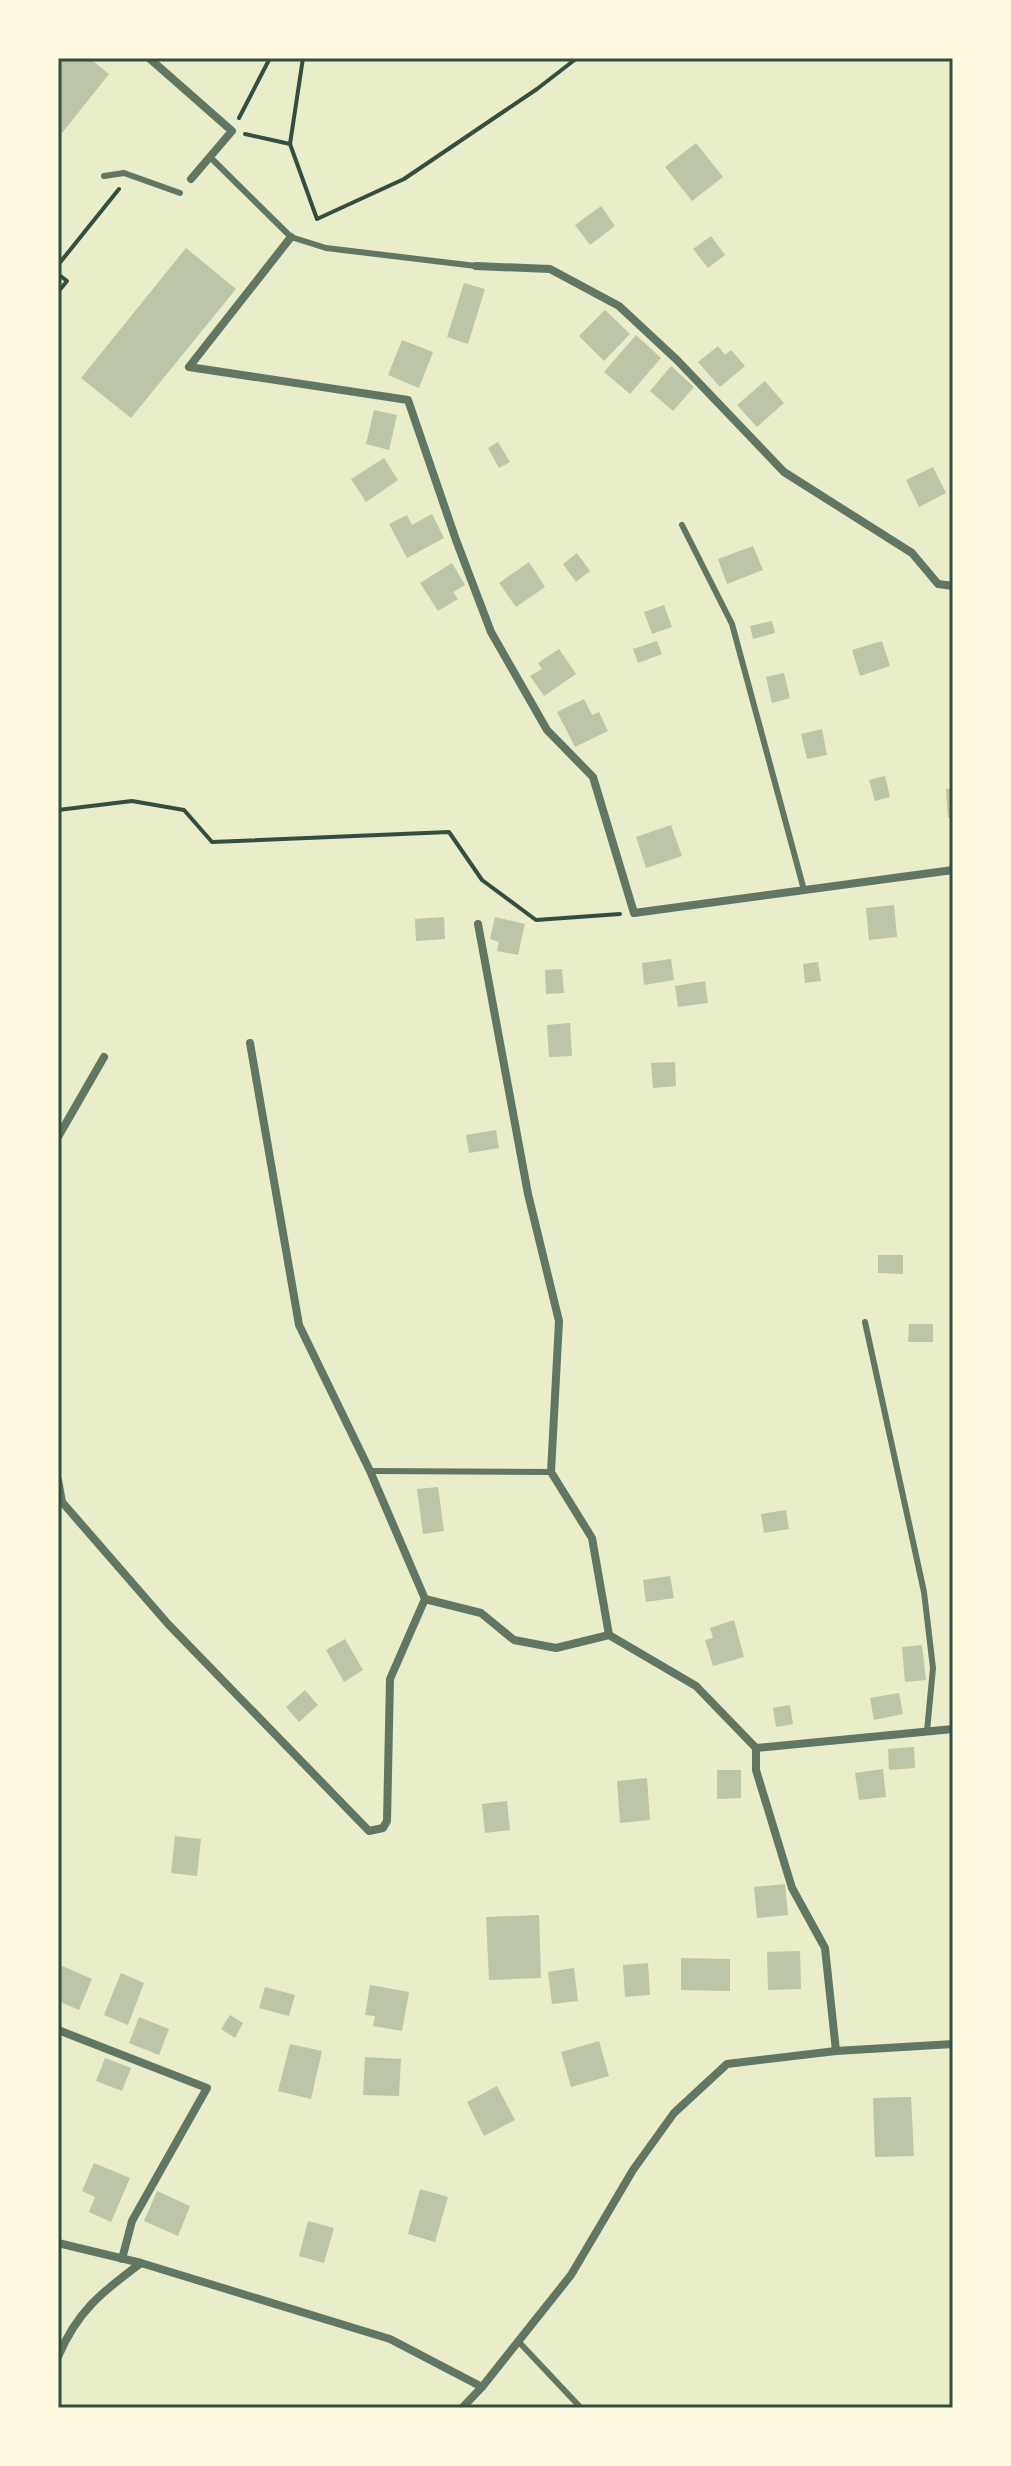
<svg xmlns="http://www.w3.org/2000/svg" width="1011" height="2466" font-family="Roboto,sans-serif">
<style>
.building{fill:#bcc5a7}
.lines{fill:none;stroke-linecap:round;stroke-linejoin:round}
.path{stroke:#344e41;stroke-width:4}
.service{stroke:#617663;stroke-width:6}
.minor{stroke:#617663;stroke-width:8}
.neatline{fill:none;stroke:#344e41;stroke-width:3}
</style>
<rect width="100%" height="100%" fill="#e9edc9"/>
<!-- building -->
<path class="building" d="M 58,58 L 89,58 L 109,74 L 62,133 L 58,130 Z
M 696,143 L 723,177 L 692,201 L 665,167 Z
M 601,206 L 615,226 L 590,245 L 575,225 Z
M 711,236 L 725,255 L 708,268 L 693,249 Z
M 186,248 L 236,289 L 131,418 L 81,378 Z
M 464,283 L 485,289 L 468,344 L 447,337 Z
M 605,310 L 630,334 L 604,361 L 579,336 Z
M 636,335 L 661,358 L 630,394 L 604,372 Z
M 402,340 L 433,352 L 419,388 L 388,375 Z
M 718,346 L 725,355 L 731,350 L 745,366 L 720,387 L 698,362 Z
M 671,366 L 694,387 L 673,411 L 650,391 Z
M 765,381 L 784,403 L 757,427 L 737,405 Z
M 374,410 L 397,415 L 389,450 L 366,444 Z
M 498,442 L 510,462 L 499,468 L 488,448 Z
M 384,458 L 398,480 L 366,502 L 351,479 Z
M 933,467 L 946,493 L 919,507 L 906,480 Z
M 432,514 L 444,538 L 407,558 L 389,524 L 407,515 L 412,525 Z
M 753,546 L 763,570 L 727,584 L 718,559 Z
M 577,553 L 590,571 L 576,582 L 563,564 Z
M 529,562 L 545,587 L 516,607 L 499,583 Z
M 452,563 L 465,585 L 453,592 L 458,599 L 438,611 L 420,583 Z
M 664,605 L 672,627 L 652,634 L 644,612 Z
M 772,621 L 775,633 L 753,639 L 750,626 Z
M 657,641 L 662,654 L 638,663 L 633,649 Z
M 882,641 L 890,666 L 860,676 L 852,650 Z
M 559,649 L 576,674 L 544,696 L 530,676 L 542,669 L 538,663 Z
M 784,673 L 790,698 L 772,703 L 766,677 Z
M 584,699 L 592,715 L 599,712 L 608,731 L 575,747 L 557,712 Z
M 822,729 L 827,755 L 807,759 L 801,734 Z
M 885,776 L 890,797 L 875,801 L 869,780 Z
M 946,789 L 953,789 L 953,818 L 948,818 Z
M 671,825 L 682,856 L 646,868 L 636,837 Z
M 894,905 L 897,937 L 869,940 L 866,908 Z
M 444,917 L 445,939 L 416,941 L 415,919 Z
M 495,917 L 525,924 L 518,955 L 497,951 L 499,942 L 490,939 Z
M 671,959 L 674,980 L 644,985 L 642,963 Z
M 818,962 L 821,981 L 805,983 L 803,964 Z
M 562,969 L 564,993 L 546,994 L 545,970 Z
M 705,981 L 708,1003 L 678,1007 L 675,986 Z
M 570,1023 L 572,1056 L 549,1057 L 547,1025 Z
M 675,1062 L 676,1086 L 653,1088 L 651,1063 Z
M 496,1130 L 499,1148 L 469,1153 L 466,1135 Z
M 878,1255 L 903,1255 L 903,1274 L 878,1273 Z
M 909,1324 L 933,1324 L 933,1342 L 908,1342 Z
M 438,1487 L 444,1531 L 423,1534 L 417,1489 Z
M 786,1510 L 789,1529 L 764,1533 L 761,1514 Z
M 670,1576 L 674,1598 L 646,1602 L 643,1580 Z
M 734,1620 L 744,1657 L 713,1666 L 705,1640 L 713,1638 L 710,1628 Z
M 345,1639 L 363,1670 L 344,1682 L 326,1650 Z
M 922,1645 L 926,1680 L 905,1682 L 902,1647 Z
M 305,1690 L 318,1705 L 299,1722 L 286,1707 Z
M 899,1693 L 903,1714 L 874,1720 L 870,1698 Z
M 790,1705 L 793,1724 L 776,1727 L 773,1708 Z
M 914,1747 L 915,1768 L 889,1770 L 888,1749 Z
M 883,1769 L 886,1797 L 859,1800 L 855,1773 Z
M 717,1770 L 741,1770 L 741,1798 L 717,1799 Z
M 647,1778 L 650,1820 L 620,1823 L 617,1781 Z
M 507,1801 L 510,1830 L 485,1833 L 482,1804 Z
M 175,1836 L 201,1839 L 197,1876 L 171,1873 Z
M 785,1884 L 788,1915 L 757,1918 L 754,1887 Z
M 539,1915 L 541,1978 L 489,1980 L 486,1917 Z
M 800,1951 L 801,1989 L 768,1990 L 767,1952 Z
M 681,1958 L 730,1959 L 730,1991 L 681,1990 Z
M 648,1963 L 650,1995 L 625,1997 L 623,1965 Z
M 60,1965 L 92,1979 L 79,2010 L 58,2001 Z
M 574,1968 L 578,2001 L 552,2004 L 548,1972 Z
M 121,1973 L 144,1983 L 128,2025 L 104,2015 Z
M 370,1985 L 409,1992 L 402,2031 L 373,2026 L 375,2016 L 365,2015 Z
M 265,1987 L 295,1995 L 289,2016 L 259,2008 Z
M 230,2015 L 243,2023 L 235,2038 L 221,2029 Z
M 139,2017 L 169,2029 L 159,2055 L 129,2043 Z
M 599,2041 L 609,2076 L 571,2087 L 561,2052 Z
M 290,2044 L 322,2051 L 311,2099 L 278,2091 Z
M 365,2057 L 401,2059 L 399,2096 L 363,2095 Z
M 105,2058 L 131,2068 L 122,2091 L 96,2081 Z
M 497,2086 L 515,2120 L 484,2136 L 467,2102 Z
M 911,2097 L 914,2156 L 875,2157 L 873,2098 Z
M 94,2163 L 130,2178 L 111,2222 L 89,2212 L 95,2197 L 82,2191 Z
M 420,2189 L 448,2197 L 435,2242 L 408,2234 Z
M 157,2191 L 190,2206 L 178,2236 L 144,2221 Z
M 308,2221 L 334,2228 L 324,2263 L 299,2256 Z"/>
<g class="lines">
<!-- path -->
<path class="path" d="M 239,118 L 270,58
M 245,134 L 290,144 L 303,58
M 290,144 L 317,219 L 404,179 L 537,89 L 577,58
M 58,265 L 119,189
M 58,274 L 67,281 L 58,292
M 58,810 L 132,801 L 184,810 L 212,842 L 449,832 L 482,880 L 536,920 L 620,914"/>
<!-- service -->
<path class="service" d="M 210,157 L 291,237 L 326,248 L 476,266
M 104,176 L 124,173 L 180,193
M 682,525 L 732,624 L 804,890
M 865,1322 L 924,1592 L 933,1668 L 927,1731
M 370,1471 L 551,1472
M 518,2341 L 581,2408"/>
<!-- minor -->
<path class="minor" d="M 149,58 L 232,131 L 191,179
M 291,237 L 189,367 L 408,400 L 456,540 L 491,632 L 547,730 L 593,777 L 634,913 L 953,870
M 476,266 L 550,269 L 619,306 L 677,360 L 784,472 L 912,553 L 938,584 L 953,586
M 478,924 L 528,1194 L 559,1321 L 551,1472 L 592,1538 L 609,1635 L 696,1686 L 756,1748 L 756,1770 L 792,1888 L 825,1948 L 836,2051
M 250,1043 L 299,1325 L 370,1471 L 425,1599 L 481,1613 L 514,1640 L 556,1648 L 609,1635
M 58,1137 L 104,1057
M 58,1480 L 62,1502 L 168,1624 L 369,1831 L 383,1828 L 387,1821 L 390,1679 L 425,1599
M 756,1748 L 953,1729
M 58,2030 L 207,2088 L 132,2221 L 122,2259
M 58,2243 L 141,2263 L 390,2339 L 482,2387
M 58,2357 C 77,2311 102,2292 141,2263
M 462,2408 L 482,2387 L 571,2275 L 633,2170 L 674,2113 L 727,2064 L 836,2051 L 953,2044"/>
</g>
<!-- border -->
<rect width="1011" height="2466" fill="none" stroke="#fefae0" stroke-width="120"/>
<rect x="60" y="60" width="891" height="2346" class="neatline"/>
</svg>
